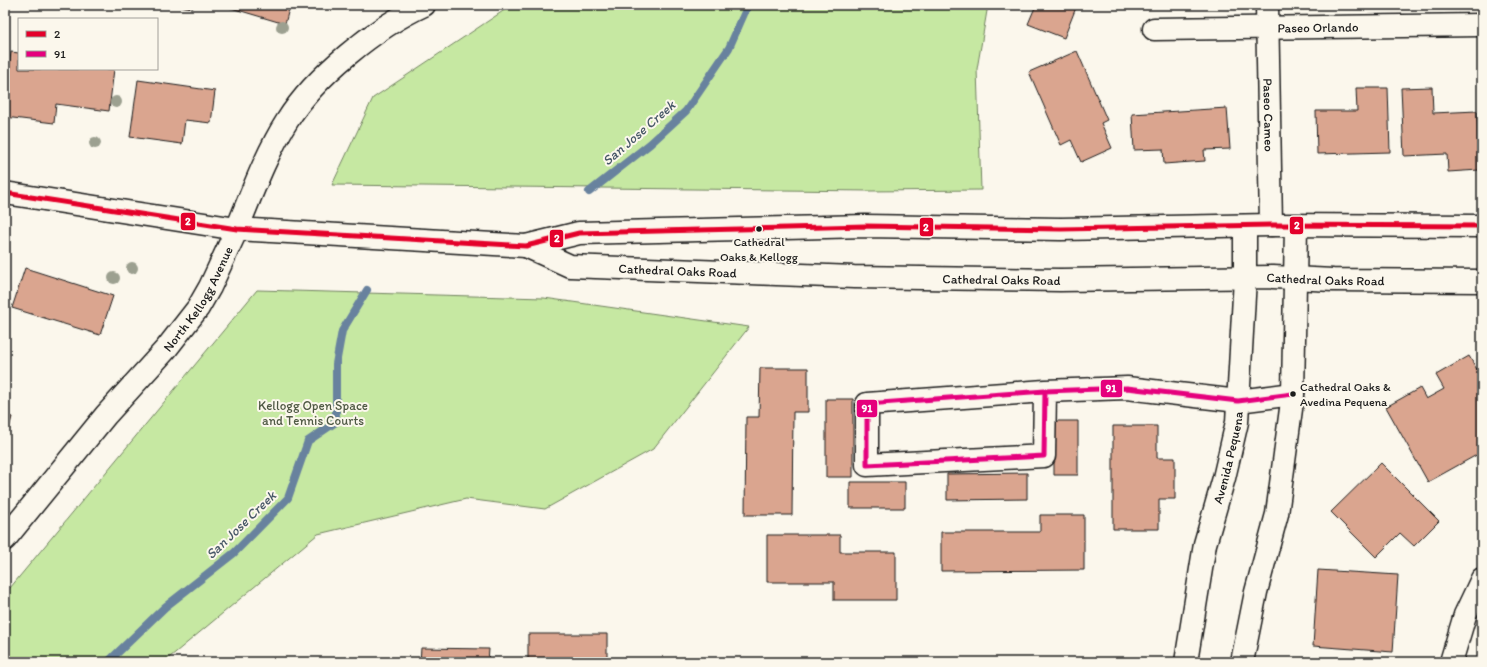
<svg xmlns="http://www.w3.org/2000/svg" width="1487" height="667" font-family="Itim,sans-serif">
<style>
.green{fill:#c6e8a2;stroke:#71825f}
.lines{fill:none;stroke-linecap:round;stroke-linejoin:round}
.stream{stroke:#68829e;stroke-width:8}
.building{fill:#daa58f;stroke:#1c1c1c}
.street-casing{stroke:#1c1c1c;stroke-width:25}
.secondary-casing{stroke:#1c1c1c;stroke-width:25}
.street{stroke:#fbf7ec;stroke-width:22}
.secondary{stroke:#fbf7ec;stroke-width:22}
.bus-1-casing{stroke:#fbf7ec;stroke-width:8}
.bus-2-casing{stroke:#fbf7ec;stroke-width:8}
.bus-1{stroke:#e4002b;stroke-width:5}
.bus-2{stroke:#e5007d;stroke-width:5}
.tree{fill:#9ca090}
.bus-dot{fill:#1c1c1c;stroke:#fbf7ec;stroke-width:1.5}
.labels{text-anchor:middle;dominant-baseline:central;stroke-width:4;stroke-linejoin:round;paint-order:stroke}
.bus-label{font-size:12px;fill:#1c1c1c;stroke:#fbf7ec}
.street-label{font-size:13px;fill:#1c1c1c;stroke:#fbf7ec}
.park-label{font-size:13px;fill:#4f5944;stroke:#fbf7ec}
.water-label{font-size:14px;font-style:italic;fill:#485868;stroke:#fbf7ec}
.line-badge{stroke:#fbf7ec;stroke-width:1.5}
.badge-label{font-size:11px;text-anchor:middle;font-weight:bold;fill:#fff}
</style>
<rect width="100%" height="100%" fill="#fbf7ec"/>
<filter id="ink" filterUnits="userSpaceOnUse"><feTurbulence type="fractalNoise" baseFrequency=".025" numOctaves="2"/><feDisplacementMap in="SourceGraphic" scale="8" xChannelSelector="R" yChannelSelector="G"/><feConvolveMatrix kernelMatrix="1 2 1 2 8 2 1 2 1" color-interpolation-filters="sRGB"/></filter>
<g filter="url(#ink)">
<!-- green -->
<path class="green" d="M 512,5 L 988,5 L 977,69 L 981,190 L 870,191 L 332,185 L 373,98 Z
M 257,290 L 544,298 L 749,327 L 653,449 L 545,509 L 466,499 L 318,534 L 164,662 L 5,662 L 5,594 Z"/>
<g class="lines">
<!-- stream -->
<path class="stream" d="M 589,192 L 650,144 L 686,111 L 729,48 L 748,5
M 108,662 L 165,607 L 234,553 L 288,498 L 308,441 L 336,422 L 336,364 L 342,331 L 367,290"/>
</g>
<!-- building -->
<path class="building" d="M 172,5 L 193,5 L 193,8 Z
M 221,5 L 290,5 L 285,24 Z
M 1036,5 L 1077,5 L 1064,38 L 1028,24 Z
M 1077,51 L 1107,120 L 1101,123 L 1112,148 L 1081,162 L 1071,140 L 1061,145 L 1029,72 Z
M 11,52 L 19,53 L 19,69 L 114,69 L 109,111 L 56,104 L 54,123 L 5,117 L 5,101 Z
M 138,80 L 215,91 L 211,123 L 185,120 L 182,144 L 130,137 Z
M 1432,87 L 1433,113 L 1477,111 L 1479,170 L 1448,172 L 1447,154 L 1404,156 L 1401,88 Z
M 1356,88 L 1388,88 L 1390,152 L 1317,154 L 1316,111 L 1357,111 Z
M 1227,108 L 1230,149 L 1204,150 L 1205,161 L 1164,164 L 1163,149 L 1134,150 L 1132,114 Z
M 25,268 L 113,296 L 100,335 L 12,308 Z
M 1469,356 L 1482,378 L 1482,452 L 1428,482 L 1386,407 L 1420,388 L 1426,399 L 1444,389 L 1436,375 Z
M 760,368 L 808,368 L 808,412 L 793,412 L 792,515 L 745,515 L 746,417 L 759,417 Z
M 826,399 L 853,399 L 853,477 L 826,477 Z
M 5,415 L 12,417 L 5,443 Z
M 1054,421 L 1078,421 L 1078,475 L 1054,475 Z
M 1113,426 L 1157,426 L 1157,458 L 1175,458 L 1175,499 L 1159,499 L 1159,529 L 1113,529 Z
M 1381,463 L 1439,521 L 1414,546 L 1400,533 L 1376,557 L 1331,512 Z
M 1027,473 L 1027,499 L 947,500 L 947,474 Z
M 850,482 L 905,482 L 905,508 L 850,508 Z
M 1040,515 L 1084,515 L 1084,570 L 941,571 L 941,532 L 1040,532 Z
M 767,535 L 840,535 L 840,552 L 896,552 L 896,600 L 834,600 L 834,582 L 767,582 Z
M 1318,570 L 1398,575 L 1393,652 L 1313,646 Z
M 528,634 L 607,634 L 607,662 L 528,662 Z
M 421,648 L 489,649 L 488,662 L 420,662 Z"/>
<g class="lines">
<!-- street casing -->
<g class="street-casing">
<g id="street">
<path id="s1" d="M 1267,5 L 1271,225"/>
<path id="s2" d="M 1154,29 L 1482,25"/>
<path d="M 237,229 C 251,195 267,152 287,121 C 315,76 376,27 424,5"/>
<path d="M 1045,391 L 867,404 L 867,465 L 1044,456 L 1045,391 L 1127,388 L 1238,401 L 1293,394"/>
<path id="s3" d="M 1186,662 L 1205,544 L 1224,478 L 1237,422 L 1245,278 L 1245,226"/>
<path d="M 1242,662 L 1256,592 L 1277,514 L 1293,394 L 1296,226"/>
<path d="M 1451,662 L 1465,615 L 1482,579"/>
</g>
</g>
<!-- secondary casing -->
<g class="secondary-casing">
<g id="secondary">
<path d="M 5,193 L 237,229 L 526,246 L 579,233 L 865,226 L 1061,229 L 1271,225 L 1482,226"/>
<path id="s4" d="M 526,246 L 570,266 L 854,277 L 1060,280 L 1273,277 L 1333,280 L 1482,281"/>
<path id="s5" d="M 5,539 L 106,415 L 166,349 L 198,308 L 210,287 L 237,229"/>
</g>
</g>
<!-- street -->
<use href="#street" class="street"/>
<!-- secondary -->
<use href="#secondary" class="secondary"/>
<!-- bus-1 casing -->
<g class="bus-1-casing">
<path id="bus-1" d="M 5,193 L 237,229 L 526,246 L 579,233 L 865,226 L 1061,229 L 1271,225 L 1482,226"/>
</g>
<!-- bus-2 casing -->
<g class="bus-2-casing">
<path id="bus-2" d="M 1045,391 L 867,404 L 867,465 L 1044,456 L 1045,391 L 1127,388 L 1238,401 L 1293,394"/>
</g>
<!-- bus-1 -->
<use href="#bus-1" class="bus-1"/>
<!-- bus-2 -->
<use href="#bus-2" class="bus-2"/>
</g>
<!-- trees -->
<g class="tree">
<circle cx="282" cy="27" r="6"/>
<circle cx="116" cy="102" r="6"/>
<circle cx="95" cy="143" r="6"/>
<circle cx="132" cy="268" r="6"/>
<circle cx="114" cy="278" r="6"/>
</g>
</g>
<!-- markers -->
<g class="bus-dot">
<circle cx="759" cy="229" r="3.5"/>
<circle cx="1293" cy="394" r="3.5"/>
</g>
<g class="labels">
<!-- bus labels -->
<g class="bus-label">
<text x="759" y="242">Cathedral<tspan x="759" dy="15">Oaks &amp; Kellogg</tspan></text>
<text x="1300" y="387" text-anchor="start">Cathedral Oaks &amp;<tspan x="1300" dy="15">Avedina Pequena</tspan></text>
</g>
<!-- street labels -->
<g class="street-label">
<text stroke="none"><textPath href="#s2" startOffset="164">Paseo Orlando</textPath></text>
<text stroke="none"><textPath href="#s1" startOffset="110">Paseo Cameo</textPath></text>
<text stroke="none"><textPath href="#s4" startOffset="156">Cathedral Oaks Road</textPath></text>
<text stroke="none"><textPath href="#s4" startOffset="480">Cathedral Oaks Road</textPath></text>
<text stroke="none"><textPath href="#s4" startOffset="804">Cathedral Oaks Road</textPath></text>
<text stroke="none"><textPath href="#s5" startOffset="309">North Kellogg Avenue</textPath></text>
<text stroke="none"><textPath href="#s3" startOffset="209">Avenida Pequena</textPath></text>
</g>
<!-- park labels -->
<g class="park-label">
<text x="313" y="405">Kellogg Open Space<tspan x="313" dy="15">and Tennis Courts</tspan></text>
</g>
<!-- water labels -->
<g class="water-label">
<text transform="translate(639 133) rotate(-41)">San Jose Creek</text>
<text transform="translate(241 525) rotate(-44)">San Jose Creek</text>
</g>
</g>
<g class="line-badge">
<rect x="180" y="212" width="16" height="19" rx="4" fill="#e4002b"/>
<rect x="1289" y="216" width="15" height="19" rx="4" fill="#e4002b"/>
<rect x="919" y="217" width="15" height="20" rx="4" fill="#e4002b"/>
<rect x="549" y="229" width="15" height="19" rx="4" fill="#e4002b"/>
<rect x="1100" y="379" width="23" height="19" rx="4" fill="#e5007d"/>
<rect x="856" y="399" width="22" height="19" rx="4" fill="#e5007d"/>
</g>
<g class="badge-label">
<text x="188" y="225">2</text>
<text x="1297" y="229">2</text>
<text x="926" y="231">2</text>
<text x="557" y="242">2</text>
<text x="1111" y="392">91</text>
<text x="867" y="412">91</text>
</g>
<!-- margin -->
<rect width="1487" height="667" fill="none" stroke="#fbf7ec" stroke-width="20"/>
<rect x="10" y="10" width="1467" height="647" fill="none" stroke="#1c1c1c" stroke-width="1.5" filter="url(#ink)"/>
<!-- legend -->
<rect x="18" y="18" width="140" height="52" fill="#fbf7ec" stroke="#a29f99"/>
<rect x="26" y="31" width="20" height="6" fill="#e4002b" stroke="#a29f99"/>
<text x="54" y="38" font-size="12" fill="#1c1c1c">2</text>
<rect x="26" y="51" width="20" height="6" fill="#e5007d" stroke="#a29f99"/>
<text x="54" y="58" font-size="12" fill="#1c1c1c">91</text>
</svg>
